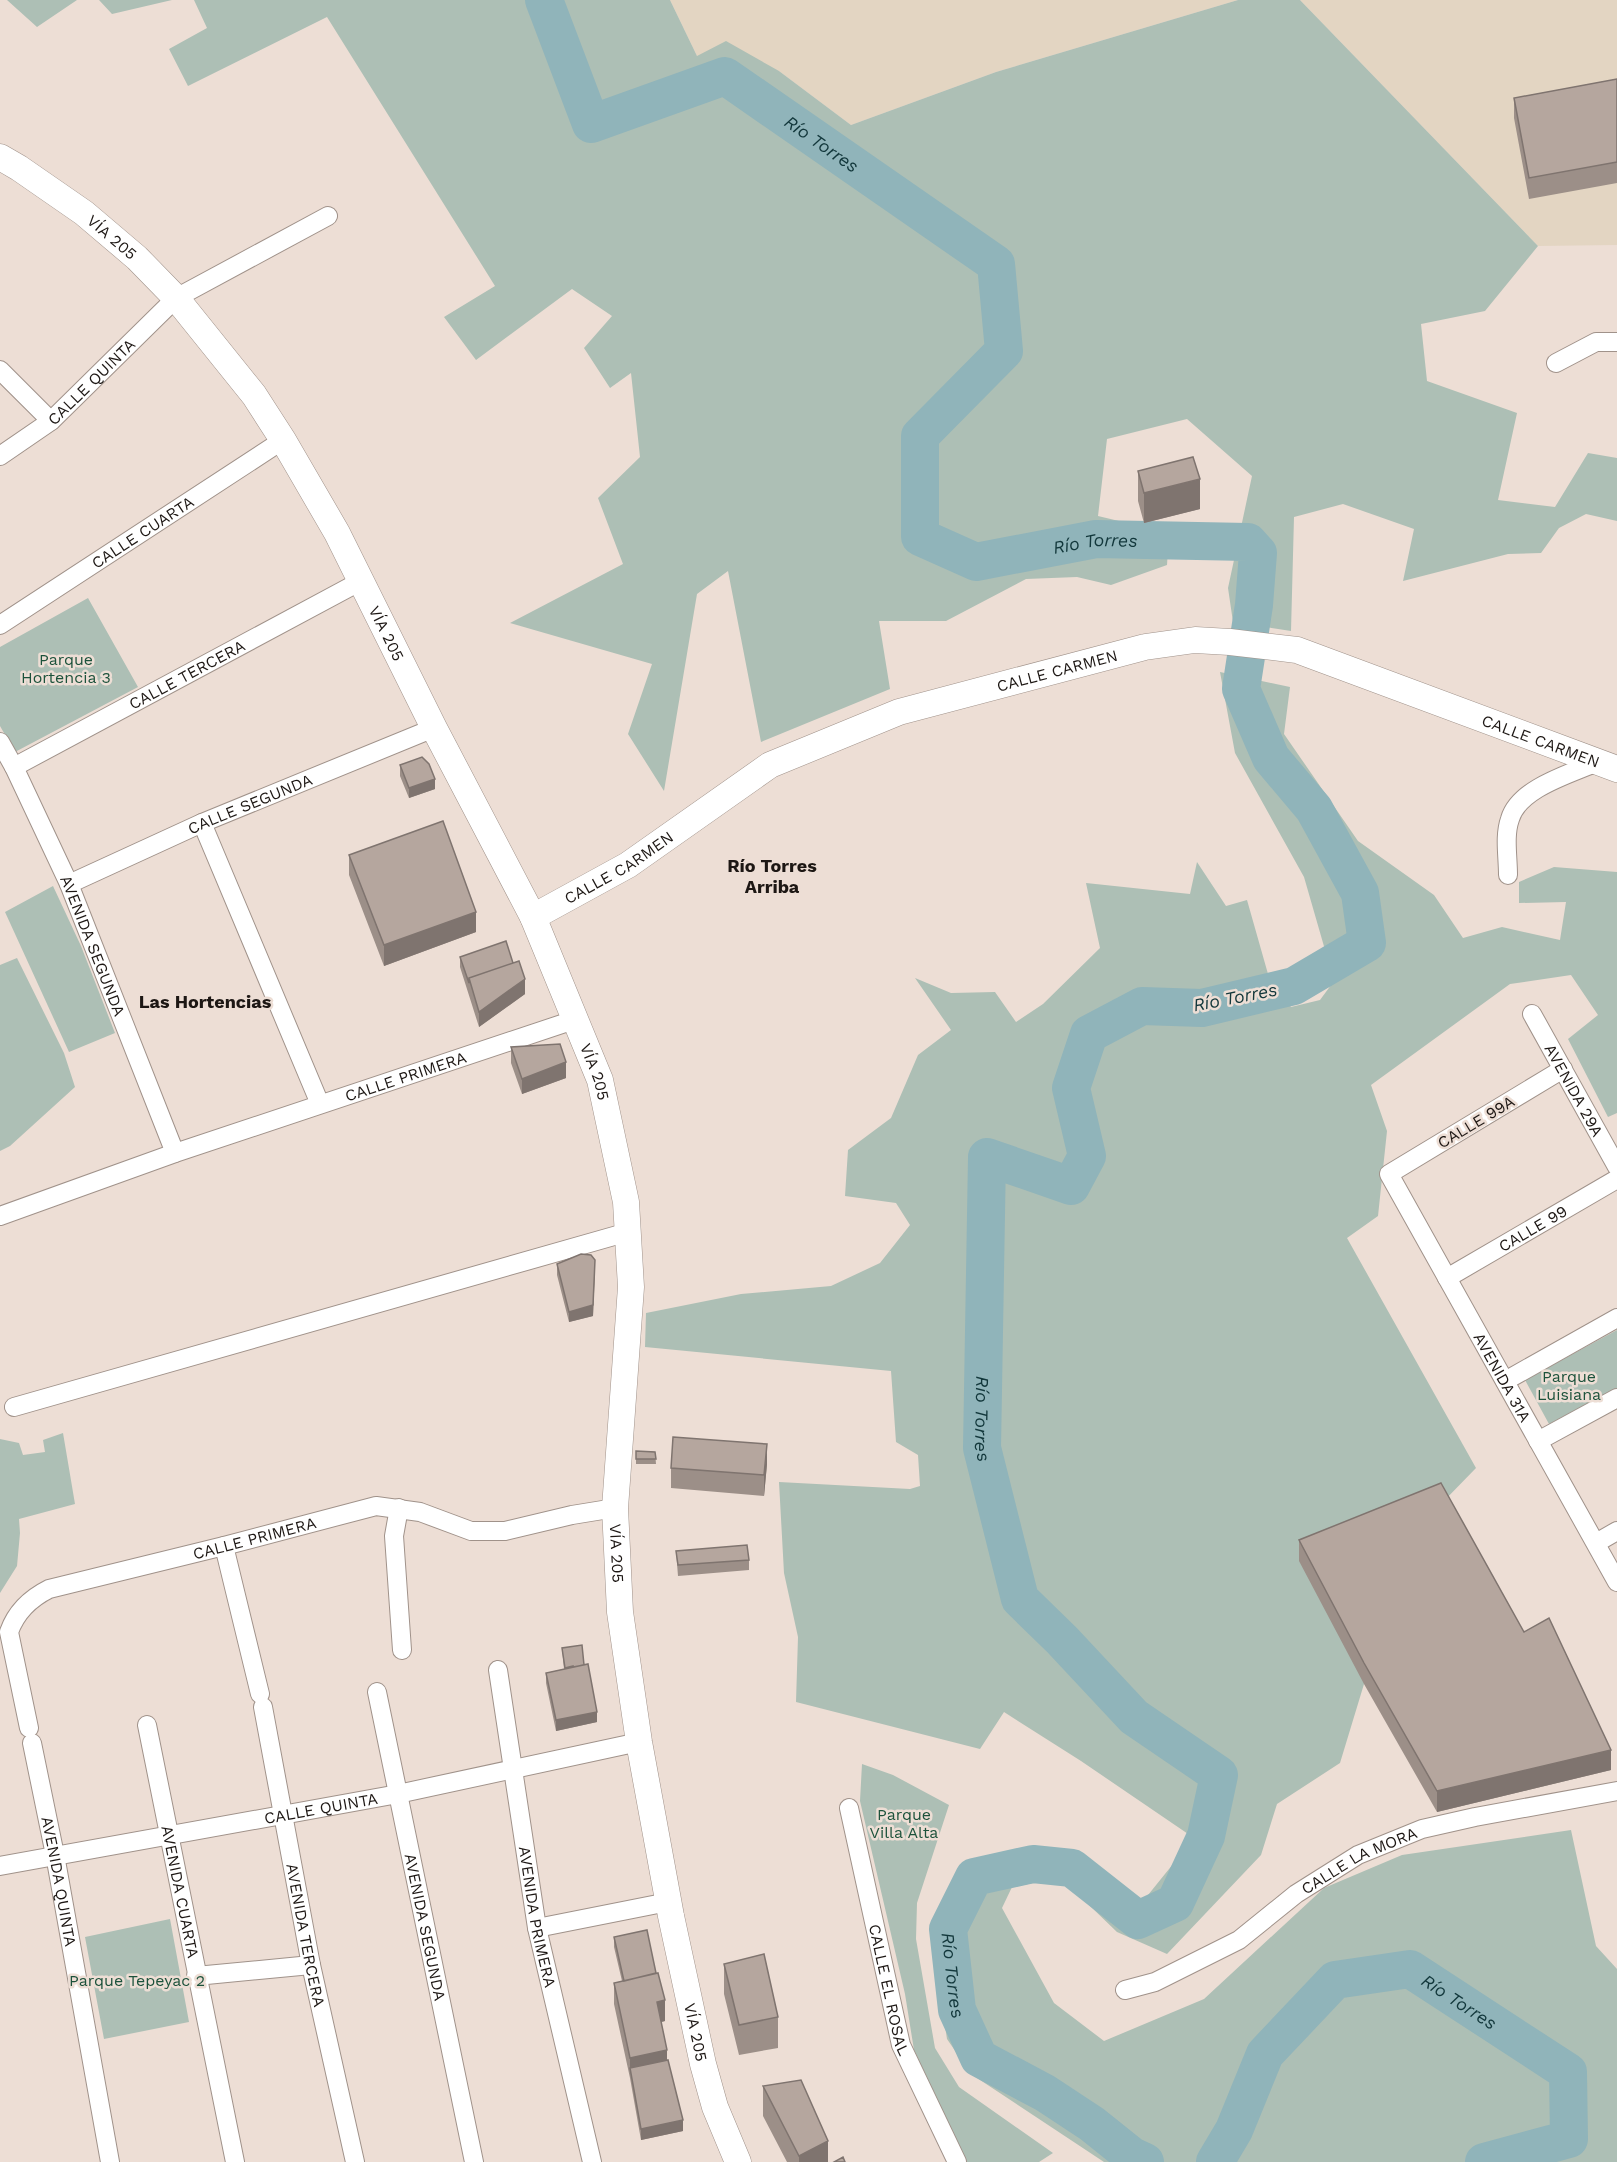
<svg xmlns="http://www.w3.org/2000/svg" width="1617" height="2162" font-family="'Work Sans',sans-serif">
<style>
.education{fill:#e3d5c2}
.green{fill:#adbfb5}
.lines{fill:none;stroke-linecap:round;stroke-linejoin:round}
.river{stroke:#90b4ba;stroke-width:38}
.street-casing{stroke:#a0928a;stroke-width:20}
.secondary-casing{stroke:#a0928a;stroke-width:27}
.street{stroke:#fff;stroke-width:18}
.secondary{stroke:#fff;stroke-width:26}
.wall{fill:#9c8f88}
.shaded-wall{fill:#7f746f}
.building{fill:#b5a69e;stroke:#7f746f;stroke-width:1.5}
.labels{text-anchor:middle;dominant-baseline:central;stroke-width:5;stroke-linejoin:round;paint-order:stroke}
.street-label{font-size:16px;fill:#1d1714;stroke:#edded5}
.park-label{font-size:16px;fill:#1c523b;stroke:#edded5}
.water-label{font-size:18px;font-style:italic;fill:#12373b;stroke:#edded5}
.neighbourhood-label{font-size:18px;font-weight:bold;fill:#1d1714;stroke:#edded5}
</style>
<rect width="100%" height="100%" fill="#edded5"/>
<!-- education -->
<path class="education" d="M 670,0 L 1238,0 L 996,72 L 851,125 L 779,71 L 697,56 Z
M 1300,0 L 1617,0 L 1617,245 L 1538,246 Z"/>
<!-- green -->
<path class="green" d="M 7,0 L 77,0 L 37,27 Z
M 99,0 L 172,0 L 112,14 Z
M 194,0 L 670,0 L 697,56 L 726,41 L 779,71 L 851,125 L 996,72 L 1238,0 L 1300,0 L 1538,246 L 1485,311 L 1421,324 L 1427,381 L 1517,413 L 1498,500 L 1555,507 L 1588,453 L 1617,458 L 1617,521 L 1586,514 L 1559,528 L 1541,553 L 1508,554 L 1403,581 L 1414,529 L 1343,504 L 1294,517 L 1291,631 L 1233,622 L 1228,588 L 1252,476 L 1187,419 L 1107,439 L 1098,516 L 1169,533 L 1167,565 L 1111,585 L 1077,577 L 1026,579 L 946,621 L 879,621 L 890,689 L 761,742 L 728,571 L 697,594 L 664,791 L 628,734 L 652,664 L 510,623 L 623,564 L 598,498 L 640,457 L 631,373 L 610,388 L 584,348 L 612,316 L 572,289 L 476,360 L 444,317 L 495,286 L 327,17 L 188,86 L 169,49 L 207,28 Z
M 88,598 L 138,687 L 15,752 L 0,726 L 0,647 Z
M 1220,672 L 1290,687 L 1284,734 L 1358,841 L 1434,895 L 1463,938 L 1502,927 L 1560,940 L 1566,902 L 1519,903 L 1519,882 L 1554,867 L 1617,872 L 1617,1113 L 1608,1117 L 1568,1039 L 1598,1015 L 1571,975 L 1510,984 L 1371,1085 L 1387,1131 L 1378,1216 L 1347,1238 L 1476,1468 L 1441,1504 L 1364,1684 L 1340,1763 L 1277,1804 L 1261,1855 L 1167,1954 L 1117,1932 L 1061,1878 L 1012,1887 L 1002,1908 L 1054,2003 L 1104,2041 L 1204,1999 L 1324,1888 L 1402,1855 L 1571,1830 L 1596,1946 L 1617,1969 L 1617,2162 L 1104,2162 L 971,2074 L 947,2039 L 931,1934 L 966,1874 L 1032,1852 L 1080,1861 L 1128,1903 L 1144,1900 L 1194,1838 L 1081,1761 L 1004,1712 L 980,1749 L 796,1702 L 798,1637 L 784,1573 L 779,1482 L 910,1489 L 920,1486 L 918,1455 L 896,1442 L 891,1371 L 645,1347 L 646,1313 L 741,1294 L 831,1286 L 880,1263 L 910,1225 L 896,1203 L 845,1196 L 848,1150 L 891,1118 L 918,1055 L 951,1030 L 915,978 L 951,993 L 995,992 L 1016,1022 L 1043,1004 L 1100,948 L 1086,883 L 1190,894 L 1197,862 L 1226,906 L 1247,900 L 1268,974 L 1291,1007 L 1320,1000 L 1334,981 L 1304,877 L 1235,753 Z
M 53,886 L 81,946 L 115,1033 L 69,1052 L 5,912 Z
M 17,958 L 64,1053 L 75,1087 L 10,1146 L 0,1151 L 0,965 Z
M 1617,1330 L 1617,1388 L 1549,1424 L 1525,1380 Z
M 63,1433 L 75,1504 L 19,1519 L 20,1533 L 17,1566 L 0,1593 L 0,1439 L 19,1443 L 23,1455 L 45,1452 L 43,1440 Z
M 862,1764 L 893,1775 L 949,1805 L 917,1903 L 916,1939 L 935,2048 L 959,2087 L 1053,2153 L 1039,2162 L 967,2162 L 914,2050 L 905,1994 L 860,1801 Z
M 170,1919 L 189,2022 L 104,2039 L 85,1937 Z"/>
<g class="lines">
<!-- river -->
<g class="river">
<path id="s1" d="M 544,0 L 591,124 L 725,76 L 996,264 L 1004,351 L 920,436 L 920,537 L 976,562 L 1096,539 L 1248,542 L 1258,553 L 1254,605 L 1241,689 L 1271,758 L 1314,809 L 1360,893 L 1367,943 L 1294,986 L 1202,1008 L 1142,1006 L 1089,1034 L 1071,1088 L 1087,1156 L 1071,1186 L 987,1157 L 982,1448 L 1020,1599 L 1062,1640 L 1134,1717 L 1219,1775 L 1206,1836 L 1175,1903 L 1138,1920 L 1072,1868 L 1033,1864 L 974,1877 L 948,1929 L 957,2010 L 979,2058 L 1045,2093 L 1092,2124 L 1132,2156 L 1145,2162"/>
<path id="s2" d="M 1215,2162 L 1234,2130 L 1265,2054 L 1335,1980 L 1410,1969 L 1568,2072 L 1569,2139 L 1484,2162"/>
</g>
<!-- street casing -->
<g class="street-casing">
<g id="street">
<path d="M 1556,363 L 1596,342 L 1617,342"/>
<path d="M 0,370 L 51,421"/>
<path id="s3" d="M 0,456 L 51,421 L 176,298 L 328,216"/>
<path id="s4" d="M 0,625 L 283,440"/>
<path id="s5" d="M 0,742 L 14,767 L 69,884 L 175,1153"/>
<path id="s6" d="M 14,767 L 361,581"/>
<path d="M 202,823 L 320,1104"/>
<path d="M 1508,875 C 1508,856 1504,836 1510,819 C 1519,788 1570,774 1597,762"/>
<path id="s7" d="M 69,884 L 202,823 L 434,728"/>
<path id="s8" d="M 1532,1014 L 1617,1167"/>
<path id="s9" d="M 1563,1069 L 1389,1174 L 1617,1582"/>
<path id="s10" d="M 0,1216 L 175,1153 L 574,1020"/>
<path id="s11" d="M 1447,1278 L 1617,1179"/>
<path d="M 1505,1381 L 1617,1318"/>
<path d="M 14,1407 L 628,1232"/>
<path d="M 1538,1441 L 1617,1398"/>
<path d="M 399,1508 L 394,1536 L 402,1650"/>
<path d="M 1596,1543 L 1617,1531"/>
<path d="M 224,1546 L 260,1694"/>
<path id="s12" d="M 498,1670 L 537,1928 L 592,2162"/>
<path id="s13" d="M 377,1692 L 474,2162"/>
<path id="s14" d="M 263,1707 L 311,1965 L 355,2162"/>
<path id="s15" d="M 147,1725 L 235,2162"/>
<path id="s16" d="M 29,1728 L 9,1632 C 16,1612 29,1599 49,1589 L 224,1546 L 376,1506 L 420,1512 L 471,1531 L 505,1531 L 572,1515 L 615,1508"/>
<path id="s17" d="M 32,1743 L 55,1855 L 110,2162"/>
<path id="s18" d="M 849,1808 L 901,2045 L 957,2162"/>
<path id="s19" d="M 0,1866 L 398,1794 L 639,1742"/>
<path d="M 537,1928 L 668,1902"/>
<path d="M 196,1976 L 311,1965"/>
<path id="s20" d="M 1125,1990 L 1155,1982 L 1239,1940 L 1296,1894 L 1358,1855 L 1422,1829 L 1475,1817 L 1617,1791"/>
</g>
</g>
<!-- secondary casing -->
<g class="secondary-casing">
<g id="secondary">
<path id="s21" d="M 0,157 L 19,168 L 84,213 L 137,258 L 176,298 L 254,395 L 283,440 L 337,533 L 434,728 L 533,917 L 600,1080 L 626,1202 L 631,1287 L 615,1508 L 620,1612 L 639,1742 L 671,1916 L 703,2064 L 715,2107 L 738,2162"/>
<path id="s22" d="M 533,917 L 628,865 L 770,765 L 899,712 L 1145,647 L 1195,640 L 1230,642 L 1297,650 L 1617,769"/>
</g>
</g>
<!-- street -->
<use href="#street" class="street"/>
<!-- secondary -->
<use href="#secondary" class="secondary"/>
</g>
<!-- wall -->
<path class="wall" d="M 1617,79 L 1617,183 L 1529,199 L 1514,118 L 1514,98 Z
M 1138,471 L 1200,509 L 1144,523 L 1138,501 Z
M 400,765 L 435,789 L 409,798 L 400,776 Z
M 349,855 L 476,932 L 384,966 L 349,875 Z
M 460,957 L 525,994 L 479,1027 L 460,967 Z
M 511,1047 L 566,1078 L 522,1094 L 511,1063 Z
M 557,1264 L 595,1271 L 593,1316 L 569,1322 L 557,1275 Z
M 636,1451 L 655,1452 L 656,1464 L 636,1464 Z
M 767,1464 L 764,1496 L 671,1488 L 671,1468 Z
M 1299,1540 L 1524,1632 L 1611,1770 L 1437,1812 L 1364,1684 L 1299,1561 Z
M 676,1551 L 749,1560 L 749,1570 L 678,1576 Z
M 562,1648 L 584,1665 L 597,1722 L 556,1731 L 546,1683 L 546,1673 L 564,1669 Z
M 614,1937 L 665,2021 L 661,2022 L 667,2060 L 683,2131 L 641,2140 L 630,2078 L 614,2004 L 614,1983 L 622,1981 L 614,1947 Z
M 724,1964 L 778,2017 L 778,2048 L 739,2055 L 724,1994 Z
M 763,2086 L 828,2162 L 787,2162 L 763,2116 Z"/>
<!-- shaded-wall -->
<path class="shaded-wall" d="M 1200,479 L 1200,509 L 1144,523 L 1144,493 Z
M 435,779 L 435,789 L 409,798 L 409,788 Z
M 476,912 L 476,932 L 384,966 L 384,945 Z
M 525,979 L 525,994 L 479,1027 L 479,1012 Z
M 566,1062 L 566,1078 L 522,1094 L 522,1079 Z
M 595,1260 L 593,1316 L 569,1322 L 569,1312 Z
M 767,1444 L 767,1464 L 764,1496 L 764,1475 Z
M 597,1712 L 597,1722 L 556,1731 L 556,1720 Z
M 1611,1750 L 1611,1770 L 1437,1812 L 1437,1791 Z
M 665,2000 L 665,2021 L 657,2023 L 657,2002 Z
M 667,2050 L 667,2071 L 630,2068 L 630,2058 Z
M 683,2120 L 683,2131 L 641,2140 L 641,2129 Z
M 828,2141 L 828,2162 L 799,2162 L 799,2156 Z"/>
<!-- building -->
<path class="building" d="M 1617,79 L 1617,162 L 1529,178 L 1514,98 Z
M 1193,457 L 1200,479 L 1144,493 L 1138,471 Z
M 422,757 L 429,764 L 435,779 L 409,788 L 400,765 Z
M 443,821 L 476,912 L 384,945 L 349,855 Z
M 506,941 L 513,963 L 469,978 L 469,983 L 460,957 Z
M 519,961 L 525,979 L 479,1012 L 469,978 Z
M 560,1044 L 566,1062 L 522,1079 L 511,1047 Z
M 581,1254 L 591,1255 L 595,1260 L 593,1305 L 569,1312 L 557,1264 Z
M 673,1437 L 767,1444 L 764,1475 L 671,1468 Z
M 636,1451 L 655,1452 L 656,1459 L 636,1459 Z
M 1441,1483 L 1524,1632 L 1549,1618 L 1611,1750 L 1437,1791 L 1364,1663 L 1299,1540 Z
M 747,1545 L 749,1560 L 678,1565 L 676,1551 Z
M 582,1645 L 584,1665 L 573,1667 L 573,1666 L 565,1668 L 562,1648 Z
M 588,1664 L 597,1712 L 556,1720 L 546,1673 Z
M 647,1930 L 656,1973 L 624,1981 L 614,1937 Z
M 764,1954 L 778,2017 L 739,2025 L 724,1964 Z
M 658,1973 L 665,2000 L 657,2002 L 667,2050 L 630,2058 L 614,1983 Z
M 668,2060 L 683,2120 L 641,2129 L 630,2068 Z
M 801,2080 L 828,2141 L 799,2156 L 763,2086 Z
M 843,2157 L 845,2162 L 834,2162 Z"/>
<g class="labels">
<!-- street labels -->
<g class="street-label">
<text stroke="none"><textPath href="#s21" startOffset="138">VÍA 205</textPath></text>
<text stroke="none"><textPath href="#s3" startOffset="118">CALLE QUINTA</textPath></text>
<text stroke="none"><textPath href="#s4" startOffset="170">CALLE CUARTA</textPath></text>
<text stroke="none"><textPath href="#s21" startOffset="624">VÍA 205</textPath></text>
<text stroke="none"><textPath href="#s22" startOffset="585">CALLE CARMEN</textPath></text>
<text stroke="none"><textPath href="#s6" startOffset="196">CALLE TERCERA</textPath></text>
<text stroke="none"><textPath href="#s22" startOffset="1089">CALLE CARMEN</textPath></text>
<text stroke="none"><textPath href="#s7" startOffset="198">CALLE SEGUNDA</textPath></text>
<text stroke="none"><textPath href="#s22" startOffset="99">CALLE CARMEN</textPath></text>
<text stroke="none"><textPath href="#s5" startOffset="224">AVENIDA SEGUNDA</textPath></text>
<text stroke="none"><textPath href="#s21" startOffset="1110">VÍA 205</textPath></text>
<text stroke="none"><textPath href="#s10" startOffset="429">CALLE PRIMERA</textPath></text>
<text stroke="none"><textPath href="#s8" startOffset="87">AVENIDA 29A</textPath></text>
<text transform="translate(1476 1122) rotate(-31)">CALLE 99A</text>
<text stroke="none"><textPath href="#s11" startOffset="99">CALLE 99</textPath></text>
<text stroke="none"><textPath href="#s9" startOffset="436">AVENIDA 31A</textPath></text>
<text stroke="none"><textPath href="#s16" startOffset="370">CALLE PRIMERA</textPath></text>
<text stroke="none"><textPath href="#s21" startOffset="1596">VÍA 205</textPath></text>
<text stroke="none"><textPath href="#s19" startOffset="326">CALLE QUINTA</textPath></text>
<text stroke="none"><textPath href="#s20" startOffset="270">CALLE LA MORA</textPath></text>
<text stroke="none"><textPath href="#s17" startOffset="141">AVENIDA QUINTA</textPath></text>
<text stroke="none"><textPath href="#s15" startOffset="170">AVENIDA CUARTA</textPath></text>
<text stroke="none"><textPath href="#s12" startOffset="250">AVENIDA PRIMERA</textPath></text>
<text stroke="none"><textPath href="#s13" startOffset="240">AVENIDA SEGUNDA</textPath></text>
<text stroke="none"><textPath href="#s14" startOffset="232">AVENIDA TERCERA</textPath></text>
<text stroke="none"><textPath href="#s18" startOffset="186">CALLE EL ROSAL</textPath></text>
<text stroke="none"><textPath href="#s21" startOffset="2082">VÍA 205</textPath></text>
</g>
<!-- park labels -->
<g class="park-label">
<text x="66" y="659">Parque<tspan x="66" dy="18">Hortencia 3</tspan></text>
<text x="1569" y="1376">Parque<tspan x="1569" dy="18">Luisiana</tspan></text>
<text x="904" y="1814">Parque<tspan x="904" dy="18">Villa Alta</tspan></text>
<text x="137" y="1980">Parque Tepeyac 2</text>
</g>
<!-- water labels -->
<g class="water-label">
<text stroke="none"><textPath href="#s1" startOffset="393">Río Torres</textPath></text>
<text stroke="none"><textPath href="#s1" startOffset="1095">Río Torres</textPath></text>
<text transform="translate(1235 997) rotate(-11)">Río Torres</text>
<text stroke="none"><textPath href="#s1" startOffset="2499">Río Torres</textPath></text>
<text stroke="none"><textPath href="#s1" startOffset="3416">Río Torres</textPath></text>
<text stroke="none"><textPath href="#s2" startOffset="356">Río Torres</textPath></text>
</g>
<!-- neighbourhood labels -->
<g class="neighbourhood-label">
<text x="772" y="865">Río Torres<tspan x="772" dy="21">Arriba</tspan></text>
<text x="205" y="1001">Las Hortencias</text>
</g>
</g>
</svg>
